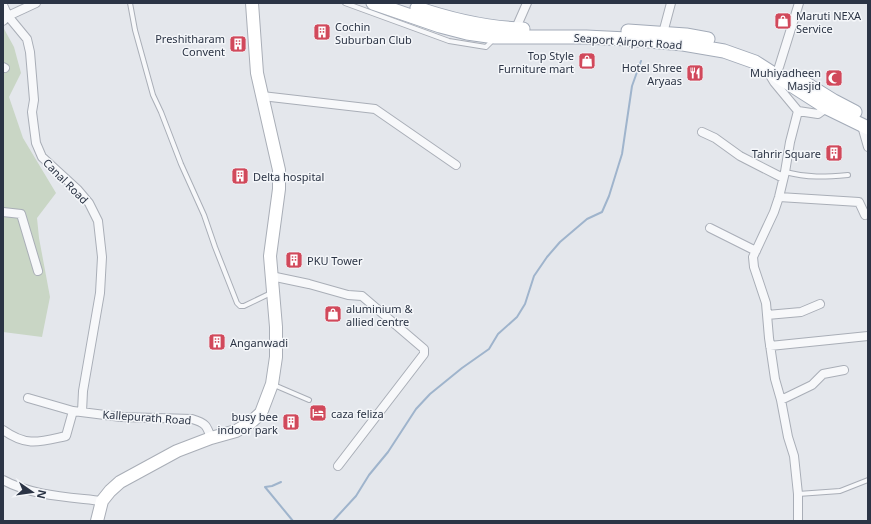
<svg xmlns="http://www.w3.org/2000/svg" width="871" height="524" font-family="'Noto Sans',sans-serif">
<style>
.green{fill:#c9d6c5}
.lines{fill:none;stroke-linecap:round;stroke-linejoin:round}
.stream{stroke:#9fb4cc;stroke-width:2}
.service-casing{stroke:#a9aeb7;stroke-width:6}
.minor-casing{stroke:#a9aeb7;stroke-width:10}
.secondary-casing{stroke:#a9aeb7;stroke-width:14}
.primary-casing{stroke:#a3abb8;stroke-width:15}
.service{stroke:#f7f8fa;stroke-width:4}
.minor{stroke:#f7f8fa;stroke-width:8}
.secondary{stroke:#fff;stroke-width:12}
.primary{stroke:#fff;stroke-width:13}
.labels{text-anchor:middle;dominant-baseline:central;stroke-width:3;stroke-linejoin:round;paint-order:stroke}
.poi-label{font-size:11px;fill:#2b3445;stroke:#f4f6f9;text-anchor:start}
.street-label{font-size:11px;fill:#2b3445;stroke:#f4f6f9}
</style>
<rect width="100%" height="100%" fill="#e4e7ec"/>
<!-- green -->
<path class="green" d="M 3,27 L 14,47 L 21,73 L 9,97 L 23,138 L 56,193 L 37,218 L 39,238 L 50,297 L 42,337 L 3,332 Z"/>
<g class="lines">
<!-- stream -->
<path class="stream" d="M 281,482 L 272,486 L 265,487 L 293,521
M 333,521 L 356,496 L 369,475 L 388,452 L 416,409 L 430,394 L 462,368 L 489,349 L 498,334 L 517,317 L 525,304 L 534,276 L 547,257 L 560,242 L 587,219 L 602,212 L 609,196 L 622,154 L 632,86 L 641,61"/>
<!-- service casing -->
<g class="service-casing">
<path id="service" d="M 130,3 L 135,30 L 153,95 L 161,112 L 181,164 L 204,215 L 215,247 L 237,303 L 240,306 L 244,306 L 271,293
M 345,3 L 449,41 L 486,47 L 494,39
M 785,172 C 808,178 825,177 848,175
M 274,385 L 309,400
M 798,494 L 840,491 L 868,480"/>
</g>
<!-- minor casing -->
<g class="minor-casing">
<path id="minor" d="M 3,5 L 8,16 L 27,39 L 30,52 L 34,100 L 32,112 L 36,143 L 42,157 L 78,190 L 89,203 L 98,221 L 102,257 L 100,293 L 83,391 L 82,412
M 3,21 L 8,16 L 36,3
M 516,28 L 527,3
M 663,33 L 671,3
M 3,67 L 5,68
M 779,67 L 799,3
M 768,72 L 774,82 L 798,111
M 262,96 L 375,109 L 456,165
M 862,126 L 868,147
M 702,132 L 715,138 L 740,156 L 783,178
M 779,197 L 859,202 L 865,215
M 3,212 L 21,214 L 38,271
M 710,228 L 756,251
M 271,276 L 309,284 L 348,295 L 362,296 L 424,349 L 424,354 L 338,466
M 767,315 L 801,312 L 820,304
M 770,346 L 868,336
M 28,398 L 73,411
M 781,400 L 812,385 L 823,374 L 844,370
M 3,430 C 27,447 39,442 66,436 L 73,411 L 121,417 L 192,419 C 206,423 207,426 211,438
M 3,480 C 32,496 70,497 102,501
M 798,521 L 798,494 L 794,456 L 788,437 L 781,400 L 775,379 L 769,338 L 766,303 L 754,267 L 753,257 L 774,212 L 779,197 L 785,172 L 790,142 L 798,111 L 818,114 L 829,106"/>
</g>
<!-- secondary casing -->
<g class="secondary-casing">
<path id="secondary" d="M 97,521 L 102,501 L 110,491 L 120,482 L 177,451 L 211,438 L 236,431 L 250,423 L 261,413 L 272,384 L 276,357 L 276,327 L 270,256 L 279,189 L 279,170 L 257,73 L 252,3"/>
</g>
<!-- primary casing -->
<g class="primary-casing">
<path id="primary" d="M 373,3 L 440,26 L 467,33 L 495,37 L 586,37 L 627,39 L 683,44 L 724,51 L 755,62 L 827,108 L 868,128
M 417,8 C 452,20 486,28 523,29
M 628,31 L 686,35 L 708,39
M 797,78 L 834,101 L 855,112"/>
</g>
<!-- service -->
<use href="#service" class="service"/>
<!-- minor -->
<use href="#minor" class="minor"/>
<!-- secondary -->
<use href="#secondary" class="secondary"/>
<!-- primary -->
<use href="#primary" class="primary"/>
</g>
<!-- icons -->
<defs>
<g id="shop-square" transform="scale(0.9)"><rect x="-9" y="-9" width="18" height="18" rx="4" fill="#d1495b" stroke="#f4f6f9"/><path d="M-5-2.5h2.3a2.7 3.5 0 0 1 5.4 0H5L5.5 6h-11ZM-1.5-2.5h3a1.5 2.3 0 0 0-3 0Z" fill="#fff"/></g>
<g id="building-square" transform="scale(0.9)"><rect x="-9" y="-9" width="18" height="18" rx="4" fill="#d1495b" stroke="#f4f6f9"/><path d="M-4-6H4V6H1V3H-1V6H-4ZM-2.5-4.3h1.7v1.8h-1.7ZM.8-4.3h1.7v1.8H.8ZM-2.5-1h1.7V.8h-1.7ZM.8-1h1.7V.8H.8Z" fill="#fff"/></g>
<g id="restaurant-square" transform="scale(0.9)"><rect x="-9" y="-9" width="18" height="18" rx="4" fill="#d1495b" stroke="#f4f6f9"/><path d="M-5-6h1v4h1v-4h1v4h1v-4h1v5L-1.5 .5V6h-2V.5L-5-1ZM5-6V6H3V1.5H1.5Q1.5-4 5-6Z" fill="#fff"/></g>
<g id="mosque-square" transform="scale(0.9)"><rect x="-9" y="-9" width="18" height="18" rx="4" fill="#d1495b" stroke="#f4f6f9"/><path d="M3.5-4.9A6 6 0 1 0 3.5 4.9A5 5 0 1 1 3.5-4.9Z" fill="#fff"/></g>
<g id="hotel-square" transform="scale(0.9)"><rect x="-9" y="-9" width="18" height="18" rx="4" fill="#d1495b" stroke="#f4f6f9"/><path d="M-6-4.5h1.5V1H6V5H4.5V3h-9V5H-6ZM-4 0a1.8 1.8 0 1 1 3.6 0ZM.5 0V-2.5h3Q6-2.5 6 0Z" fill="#fff"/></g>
</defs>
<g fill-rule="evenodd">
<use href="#shop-square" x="783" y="21"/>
<use href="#building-square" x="322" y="32"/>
<use href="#building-square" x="238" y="44"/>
<use href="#shop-square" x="587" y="61"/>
<use href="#restaurant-square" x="695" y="73"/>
<use href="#mosque-square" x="834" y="78"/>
<use href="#building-square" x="834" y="153"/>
<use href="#building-square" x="240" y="176"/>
<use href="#building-square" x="294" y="260"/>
<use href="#shop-square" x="333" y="314"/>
<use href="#building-square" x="217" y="342"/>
<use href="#hotel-square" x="318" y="413"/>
<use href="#building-square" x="291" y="422"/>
</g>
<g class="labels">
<!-- poi labels -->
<g class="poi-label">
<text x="796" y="15">Maruti NEXA<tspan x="796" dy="13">Service</tspan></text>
<text x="335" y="26">Cochin<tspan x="335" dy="13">Suburban Club</tspan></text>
<text x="225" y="38" text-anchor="end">Preshitharam<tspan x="225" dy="13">Convent</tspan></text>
<text x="574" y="55" text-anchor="end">Top Style<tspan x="574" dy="13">Furniture mart</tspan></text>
<text x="682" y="67" text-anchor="end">Hotel Shree<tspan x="682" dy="13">Aryaas</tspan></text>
<text x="821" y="72" text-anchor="end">Muhiyadheen<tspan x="821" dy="13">Masjid</tspan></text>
<text x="821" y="153" text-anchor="end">Tahrir Square</text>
<text x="253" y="176">Delta hospital</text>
<text x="307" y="260">PKU Tower</text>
<text x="346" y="308">aluminium &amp;<tspan x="346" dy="13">allied centre</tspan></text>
<text x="230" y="342">Anganwadi</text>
<text x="331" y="413">caza feliza</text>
<text x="278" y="416" text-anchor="end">busy bee<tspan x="278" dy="13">indoor park</tspan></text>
</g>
<!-- street labels -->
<g class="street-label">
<text transform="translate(628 41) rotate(4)">Seaport Airport Road</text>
<text transform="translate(66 181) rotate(45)">Canal Road</text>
<text transform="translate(147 417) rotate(4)">Kallepurath Road</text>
</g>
</g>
<!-- border -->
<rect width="871" height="524" fill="none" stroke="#2b3445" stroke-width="8"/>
<!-- north arrow -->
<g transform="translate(32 492) rotate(103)" stroke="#f4f6f9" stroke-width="3" paint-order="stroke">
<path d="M0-3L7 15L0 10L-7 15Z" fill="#2b3445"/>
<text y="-6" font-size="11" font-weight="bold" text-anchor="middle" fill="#2b3445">N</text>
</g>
</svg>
